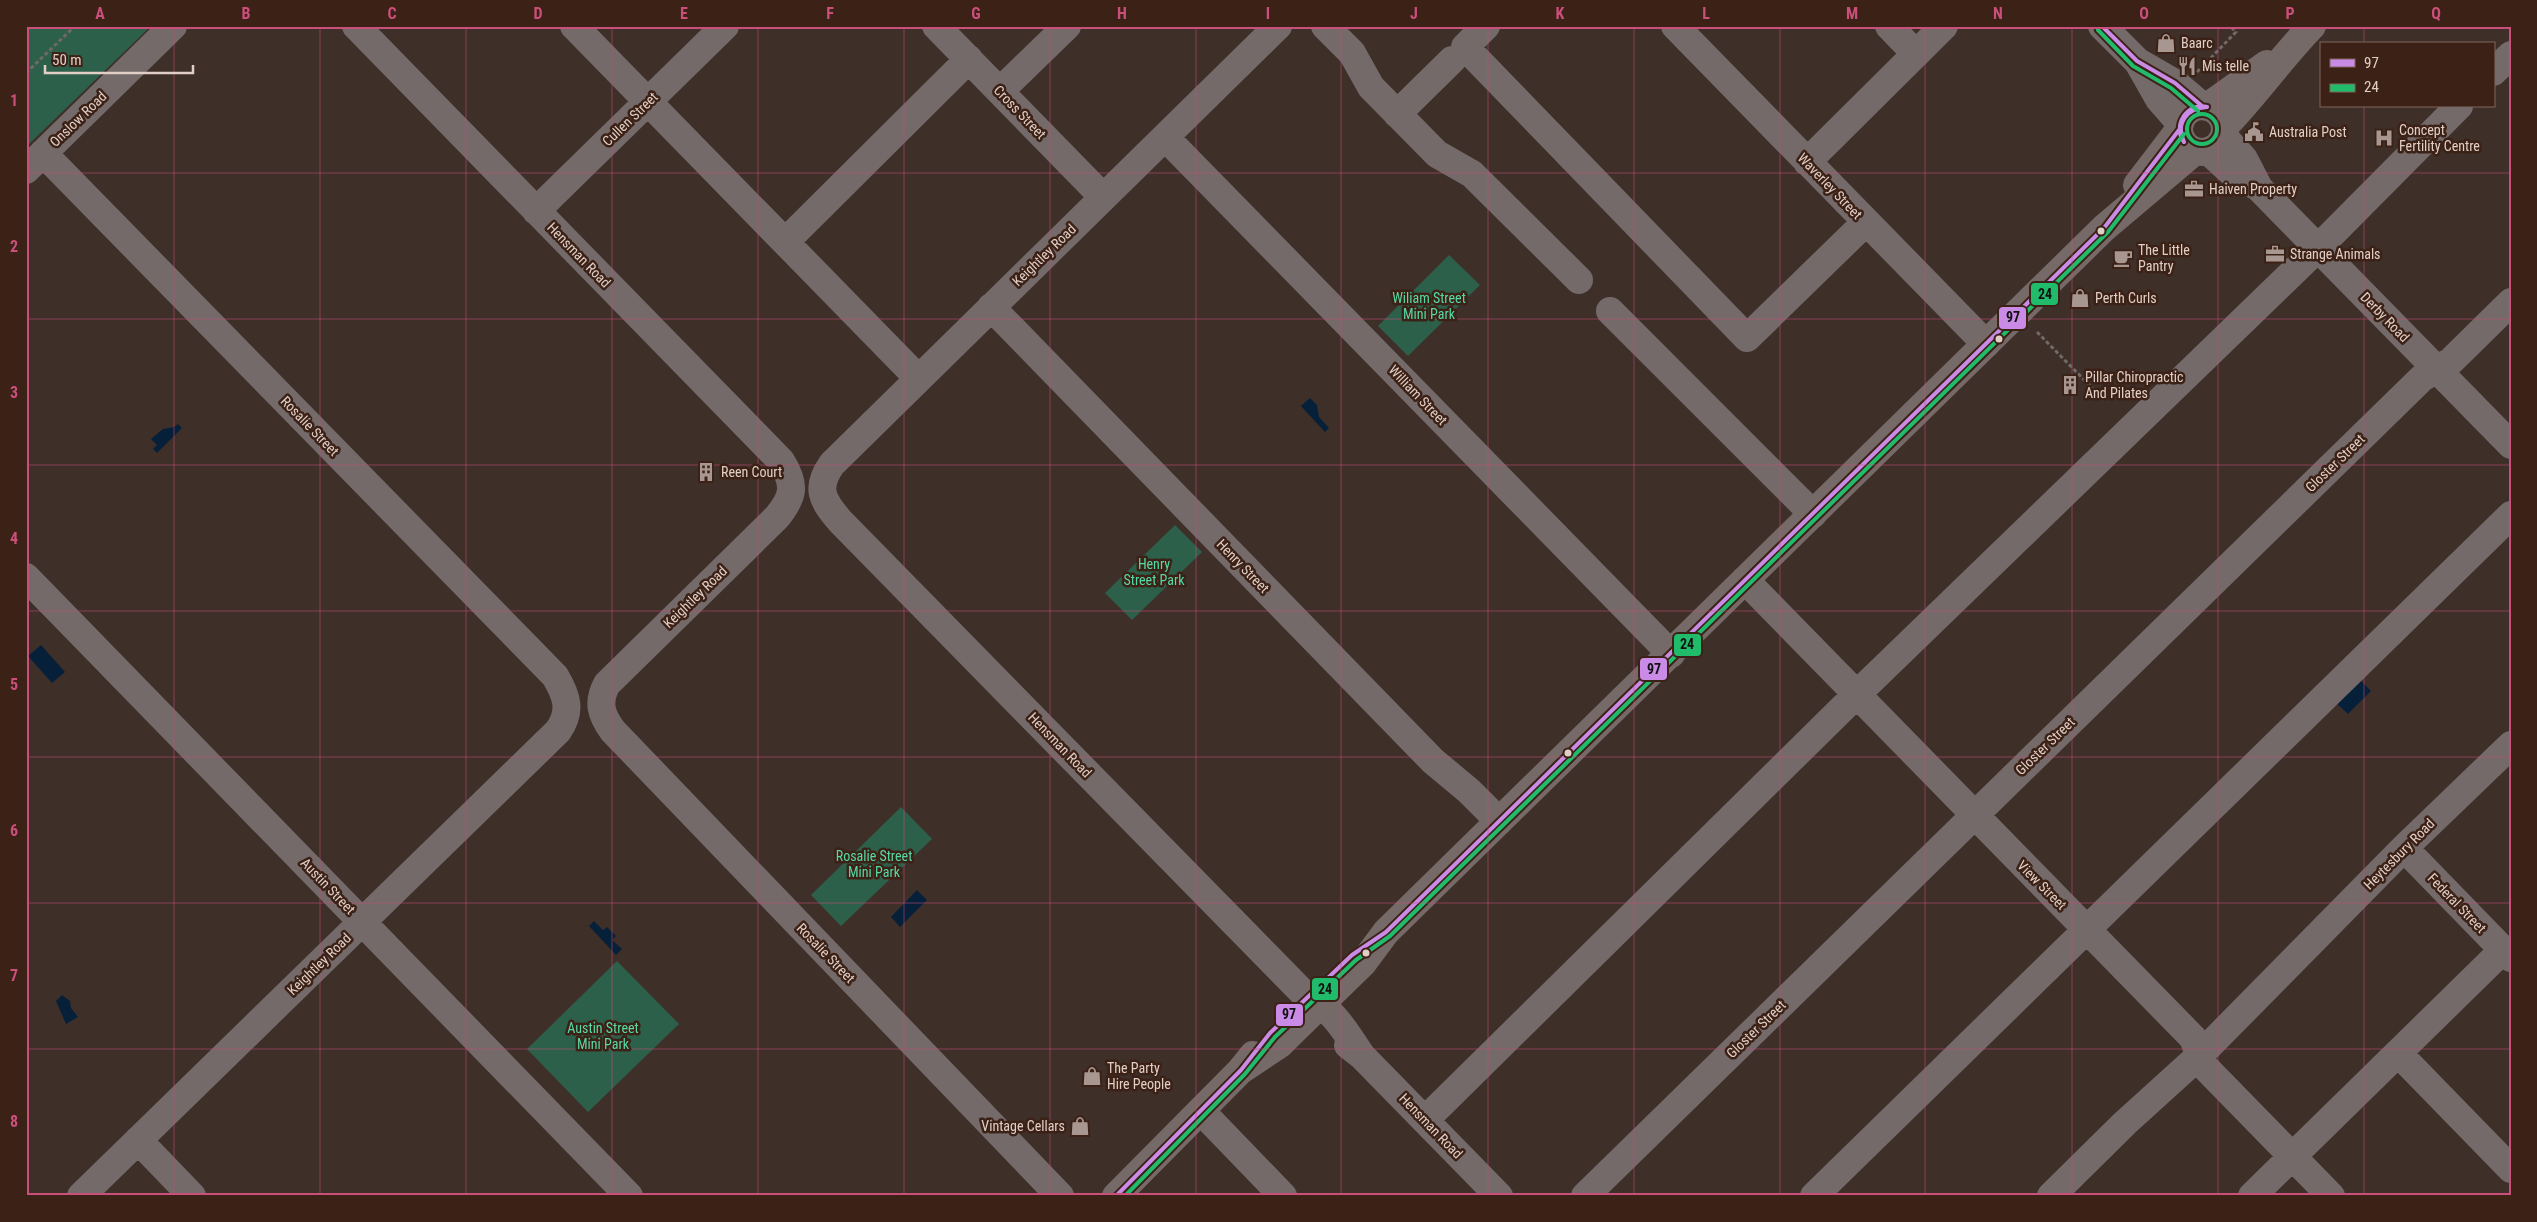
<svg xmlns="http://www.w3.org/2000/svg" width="2537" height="1222" font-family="'Roboto Condensed',sans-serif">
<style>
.green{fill:#2d604a}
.water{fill:#07203a}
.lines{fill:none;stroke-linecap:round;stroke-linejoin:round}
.path{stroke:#716965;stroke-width:3;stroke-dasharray:4 2.5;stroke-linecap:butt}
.minor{stroke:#736a69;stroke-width:28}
.major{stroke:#756a67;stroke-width:28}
.bus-1-casing{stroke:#3c2116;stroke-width:8}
.bus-2-casing{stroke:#3c2116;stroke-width:8}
.bus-1{stroke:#ca8be6;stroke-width:4}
.bus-2{stroke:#20bc6c;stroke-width:4}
.grid{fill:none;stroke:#cb4f7b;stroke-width:1;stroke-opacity:0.55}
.bus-dot{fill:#e1cfc7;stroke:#3c2116;stroke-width:2}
.labels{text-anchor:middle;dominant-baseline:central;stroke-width:5;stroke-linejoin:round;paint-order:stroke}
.poi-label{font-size:14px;fill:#e1cfc7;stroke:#3c2116;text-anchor:start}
.street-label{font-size:14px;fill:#e1cfc7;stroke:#3c2116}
.park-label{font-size:14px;fill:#55daa7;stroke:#3c2116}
.line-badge{stroke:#3c2116;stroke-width:2}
.pale-badge-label{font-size:14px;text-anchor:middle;font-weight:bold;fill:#111}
.neatline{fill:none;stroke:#cb4f7b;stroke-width:2}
.grid-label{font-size:16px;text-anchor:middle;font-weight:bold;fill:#cb4f7b}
</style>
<rect width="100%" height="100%" fill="#3e2f29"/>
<!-- green -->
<path class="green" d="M 26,26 L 151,26 L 26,147 Z
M 1449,255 L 1480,285 L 1408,356 L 1378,326 Z
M 1175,525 L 1202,552 L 1132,620 L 1105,593 Z
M 901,807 L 932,839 L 841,926 L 811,895 Z
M 617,961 L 679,1024 L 588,1112 L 527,1049 Z"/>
<!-- water -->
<path class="water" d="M 1310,398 L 1317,405 L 1319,417 L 1329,428 L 1325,432 L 1301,406 Z
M 178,424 L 182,428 L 157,453 L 153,449 L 157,445 L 151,439 L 163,429 L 174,427 Z
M 41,645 L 65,672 L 52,683 L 28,656 Z
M 2361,681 L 2371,691 L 2348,714 L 2337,704 Z
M 917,890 L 927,900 L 900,927 L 891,917 Z
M 594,921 L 603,930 L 607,927 L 616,936 L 612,940 L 622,949 L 616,955 L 589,926 Z
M 62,995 L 70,1001 L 71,1008 L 78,1017 L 66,1024 L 56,1001 Z"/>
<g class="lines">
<!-- path -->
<path class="path" d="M 2197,72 L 2236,32 L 2230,26
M 26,73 L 75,26
M 2037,332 L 2104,400"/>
<!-- minor -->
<path class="minor" d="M 356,26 L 781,461 C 796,485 794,496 777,517 L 607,684 C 597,702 601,715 613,731 L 1060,1196
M 574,26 L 918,378
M 936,26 L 1103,197
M 1278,26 L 832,464 C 815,488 822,500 840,521 L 1307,997 C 1333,1008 1346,1033 1362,1056
M 1325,26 L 1352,53 L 1371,87 L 1437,154 L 1472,174 L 1579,280
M 1486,26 L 1465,47 L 1747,338 L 1866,222
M 1675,26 L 1986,344
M 1889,26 L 1916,54
M 2102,26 L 2137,61 L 2175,83 L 2202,106
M 2138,62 L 2159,99 L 2180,123
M 2493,72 L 2511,55
M 1000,91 L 1067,26
M 1397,114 L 1452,60
M 1165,137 L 1671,654
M 2224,137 L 2244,159 L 2259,188 L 2511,445
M 2208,151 L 2231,172 L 2256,186
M 43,153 L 555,676 C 567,696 572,711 558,731 L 81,1196
M 1807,162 L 1944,26
M 26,170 L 173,26
M 536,211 L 725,26
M 785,242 L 969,59
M 991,307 L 1433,761 L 1469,791 L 1499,821
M 1610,311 L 1813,514
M 26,577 L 629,1196
M 1745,580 L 2193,1038 L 2203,1065 L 2331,1196
M 2404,848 L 2511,958
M 1348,1045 L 1362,1056 L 1499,1196
M 2398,1053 L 2511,1169
M 1201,1111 L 1283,1196
M 1425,1120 L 1856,695 L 2318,248 L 2459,106
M 138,1140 L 192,1196
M 1585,1196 L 2422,378 L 2451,361 L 2511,302
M 1814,1196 L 2511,515
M 2051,1196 L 2125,1123 L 2200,1055 L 2404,848 L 2511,745
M 2252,1196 L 2503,950"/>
<!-- major -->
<path class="major" d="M2179 129a23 23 0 1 1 46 0a23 23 0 1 1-46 0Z
M 2207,107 L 2267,64
M 2225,126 C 2256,94 2281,58 2312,26
M 2137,185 L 2179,130
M 1241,1070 L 1280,1044 L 1291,1033 L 1363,963 L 1386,932 L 2104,228 L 2195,151
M 1116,1196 L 1241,1070 L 1253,1055"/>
<!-- bus-1 casing -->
<g class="bus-1-casing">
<path id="bus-1" d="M 2102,26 L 2137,61 L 2175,83 L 2202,106
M 2184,142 C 2172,126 2187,102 2207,107
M 2184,142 C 2175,123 2187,108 2207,107
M 1116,1196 L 1241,1070 L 1270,1033 L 1352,955 L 1386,932 L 2104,228 L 2179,130"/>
</g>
<!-- bus-2 casing -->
<g class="bus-2-casing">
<path id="bus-2" d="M 2098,30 L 2133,66 L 2171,88 L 2198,111
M2187 129a15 15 0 1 1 30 0a15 15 0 1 1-30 0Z
M 1125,1196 L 1245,1074 L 1275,1037 L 1356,960 L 1390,936 L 2108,232 L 2184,134"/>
</g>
<!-- bus-1 -->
<use href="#bus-1" class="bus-1"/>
<!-- bus-2 -->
<use href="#bus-2" class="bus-2"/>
</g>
<!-- grid -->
<path class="grid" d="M 174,26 L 174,1196M 320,26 L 320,1196M 466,26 L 466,1196M 612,26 L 612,1196M 758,26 L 758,1196M 904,26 L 904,1196M 1050,26 L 1050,1196M 1196,26 L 1196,1196M 1341,26 L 1341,1196M 1488,26 L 1488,1196M 1634,26 L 1634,1196M 1780,26 L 1780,1196M 1925,26 L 1925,1196M 2072,26 L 2072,1196M 2218,26 L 2218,1196M 2364,26 L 2364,44M 2364,106 L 2364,1196M 26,173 L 2511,173M 26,319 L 2511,319M 26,465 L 2511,465M 26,611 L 2511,611M 26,757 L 2511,757M 26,903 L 2511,903M 26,1049 L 2511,1049"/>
<!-- icons -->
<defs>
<g id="shop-bare" transform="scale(1.5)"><path d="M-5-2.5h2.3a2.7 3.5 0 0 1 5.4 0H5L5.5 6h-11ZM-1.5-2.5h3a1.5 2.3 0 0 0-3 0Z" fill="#a89790" stroke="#3c2116" stroke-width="2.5" paint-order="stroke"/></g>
<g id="restaurant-bare" transform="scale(1.5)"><path d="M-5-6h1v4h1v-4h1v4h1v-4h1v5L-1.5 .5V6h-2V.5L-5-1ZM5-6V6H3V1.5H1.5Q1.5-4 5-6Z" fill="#a89790" stroke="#3c2116" stroke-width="2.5" paint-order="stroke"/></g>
<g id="civic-bare" transform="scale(1.5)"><path d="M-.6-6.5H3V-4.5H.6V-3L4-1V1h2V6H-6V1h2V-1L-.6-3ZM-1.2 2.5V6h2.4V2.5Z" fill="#a89790" stroke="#3c2116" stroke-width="2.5" paint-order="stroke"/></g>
<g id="hospital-bare" transform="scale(1.5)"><path d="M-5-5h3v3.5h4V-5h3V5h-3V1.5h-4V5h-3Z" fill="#a89790" stroke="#3c2116" stroke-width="2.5" paint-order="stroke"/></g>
<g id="office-bare" transform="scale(1.5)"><path d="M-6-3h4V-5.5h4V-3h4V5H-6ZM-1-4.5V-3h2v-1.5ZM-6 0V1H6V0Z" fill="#a89790" stroke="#3c2116" stroke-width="2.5" paint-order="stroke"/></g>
<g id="cafe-bare" transform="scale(1.5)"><path d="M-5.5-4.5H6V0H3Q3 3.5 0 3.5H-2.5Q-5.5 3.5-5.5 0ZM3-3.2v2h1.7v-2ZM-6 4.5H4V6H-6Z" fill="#a89790" stroke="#3c2116" stroke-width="2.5" paint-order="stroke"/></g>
<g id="building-bare" transform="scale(1.5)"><path d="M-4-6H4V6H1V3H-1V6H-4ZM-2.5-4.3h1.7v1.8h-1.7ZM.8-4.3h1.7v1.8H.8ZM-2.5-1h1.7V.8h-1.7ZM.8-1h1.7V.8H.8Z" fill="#a89790" stroke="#3c2116" stroke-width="2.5" paint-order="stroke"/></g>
</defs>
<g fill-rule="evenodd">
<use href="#shop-bare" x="2166" y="43"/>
<use href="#restaurant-bare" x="2187" y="66"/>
<use href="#civic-bare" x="2254" y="132"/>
<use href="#hospital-bare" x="2384" y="138"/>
<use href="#office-bare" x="2194" y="189"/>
<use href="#office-bare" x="2275" y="254"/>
<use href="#cafe-bare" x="2123" y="258"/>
<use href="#shop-bare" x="2080" y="298"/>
<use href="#building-bare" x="2070" y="385"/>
<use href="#building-bare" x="706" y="472"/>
<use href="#shop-bare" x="1092" y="1076"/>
<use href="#shop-bare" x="1080" y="1126"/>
</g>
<!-- markers -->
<g class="bus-dot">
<circle cx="2101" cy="231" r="4.5"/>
<circle cx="1999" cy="339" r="4.5"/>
<circle cx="1568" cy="753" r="4.5"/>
<circle cx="1366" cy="953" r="4.5"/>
</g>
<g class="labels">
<!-- poi labels -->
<g class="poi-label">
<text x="2181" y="43">Baarc</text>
<text x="2202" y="66">Mis telle</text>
<text x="2399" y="130">Concept<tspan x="2399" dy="16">Fertility Centre</tspan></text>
<text x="2269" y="132">Australia Post</text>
<text x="2209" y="189">Haiven Property</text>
<text x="2138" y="250">The Little<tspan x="2138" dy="16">Pantry</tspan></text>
<text x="2290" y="254">Strange Animals</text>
<text x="2095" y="298">Perth Curls</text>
<text x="2085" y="377">Pillar Chiropractic<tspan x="2085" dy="16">And Pilates</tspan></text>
<text x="721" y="472">Reen Court</text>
<text x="1107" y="1068">The Party<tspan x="1107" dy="16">Hire People</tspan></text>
<text x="1065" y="1126" text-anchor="end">Vintage Cellars</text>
</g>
<!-- street labels -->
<g class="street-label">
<text transform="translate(1020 112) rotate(46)">Cross Street</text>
<text transform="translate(78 119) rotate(-44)">Onslow Road</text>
<text transform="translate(630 119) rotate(-44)">Cullen Street</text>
<text transform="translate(1830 186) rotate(46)">Waverley Street</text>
<text transform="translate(579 255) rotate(46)">Hensman Road</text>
<text transform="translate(1044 255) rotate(-44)">Keightley Road</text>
<text transform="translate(2385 317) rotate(46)">Derby Road</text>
<text transform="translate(1418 395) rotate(46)">William Street</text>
<text transform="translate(310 426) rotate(46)">Rosalie Street</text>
<text transform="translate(2335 463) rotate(-44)">Gloster Street</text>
<text transform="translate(1243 566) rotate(46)">Henry Street</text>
<text transform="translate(695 597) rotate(-44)">Keightley Road</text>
<text transform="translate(1060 745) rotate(46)">Hensman Road</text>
<text transform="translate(2045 746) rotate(-44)">Gloster Street</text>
<text transform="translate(2399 854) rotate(-45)">Heytesbury Road</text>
<text transform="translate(2042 885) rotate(45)">View Street</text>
<text transform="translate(328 886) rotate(46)">Austin Street</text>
<text transform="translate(2457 903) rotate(46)">Federal Street</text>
<text transform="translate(826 953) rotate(46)">Rosalie Street</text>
<text transform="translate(319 964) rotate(-44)">Keightley Road</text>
<text transform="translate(1756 1029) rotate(-44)">Gloster Street</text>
<text transform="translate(1431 1126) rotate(46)">Hensman Road</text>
</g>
<!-- park labels -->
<g class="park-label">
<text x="1429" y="298">Wiliam Street<tspan x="1429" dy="16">Mini Park</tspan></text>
<text x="1154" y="564">Henry<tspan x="1154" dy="16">Street Park</tspan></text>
<text x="874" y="856">Rosalie Street<tspan x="874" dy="16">Mini Park</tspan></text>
<text x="603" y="1028">Austin Street<tspan x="603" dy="16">Mini Park</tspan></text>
</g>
</g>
<g class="line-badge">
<rect x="2030" y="282" width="29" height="24" rx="5" fill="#20bc6c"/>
<rect x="1998" y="306" width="29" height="24" rx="5" fill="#ca8be6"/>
<rect x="1673" y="633" width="29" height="24" rx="5" fill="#20bc6c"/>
<rect x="1639" y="657" width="29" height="24" rx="5" fill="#ca8be6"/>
<rect x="1311" y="977" width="28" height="24" rx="5" fill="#20bc6c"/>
<rect x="1275" y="1003" width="29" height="24" rx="5" fill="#ca8be6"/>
</g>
<g class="pale-badge-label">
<text x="2045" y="299">24</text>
<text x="2013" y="322">97</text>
<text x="1687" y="649">24</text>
<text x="1654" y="674">97</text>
<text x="1325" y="994">24</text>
<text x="1289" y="1019">97</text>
</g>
<!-- border -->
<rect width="2537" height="1222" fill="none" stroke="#3c2116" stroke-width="55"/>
<!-- legend -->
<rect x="2320" y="42" width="175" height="65" fill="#3c2116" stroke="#7e675d"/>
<rect x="2330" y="59" width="25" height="8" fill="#ca8be6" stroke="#7e675d"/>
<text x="2364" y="68" font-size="15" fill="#e1cfc7">97</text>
<rect x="2330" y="84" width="25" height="8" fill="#20bc6c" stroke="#7e675d"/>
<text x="2364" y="92" font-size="15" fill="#e1cfc7">24</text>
<!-- scale -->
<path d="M45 65v8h148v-8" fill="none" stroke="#e1cfc7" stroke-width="2.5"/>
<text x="52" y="65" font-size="15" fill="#e1cfc7" stroke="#3c2116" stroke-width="4" paint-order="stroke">50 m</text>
<rect x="28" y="28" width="2482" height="1166" class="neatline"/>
<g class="grid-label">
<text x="100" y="19">A</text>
<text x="246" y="19">B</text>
<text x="392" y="19">C</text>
<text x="538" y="19">D</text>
<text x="684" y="19">E</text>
<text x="830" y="19">F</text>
<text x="976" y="19">G</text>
<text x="1122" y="19">H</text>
<text x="1268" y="19">I</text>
<text x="1414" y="19">J</text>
<text x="1560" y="19">K</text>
<text x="1706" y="19">L</text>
<text x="1852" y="19">M</text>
<text x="1998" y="19">N</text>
<text x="2144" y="19">O</text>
<text x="2290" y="19">P</text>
<text x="2436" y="19">Q</text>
<text x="14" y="106">1</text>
<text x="14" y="252">2</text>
<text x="14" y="398">3</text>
<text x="14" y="544">4</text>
<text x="14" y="690">5</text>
<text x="14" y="836">6</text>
<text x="14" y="981">7</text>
<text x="14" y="1127">8</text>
</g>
</svg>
